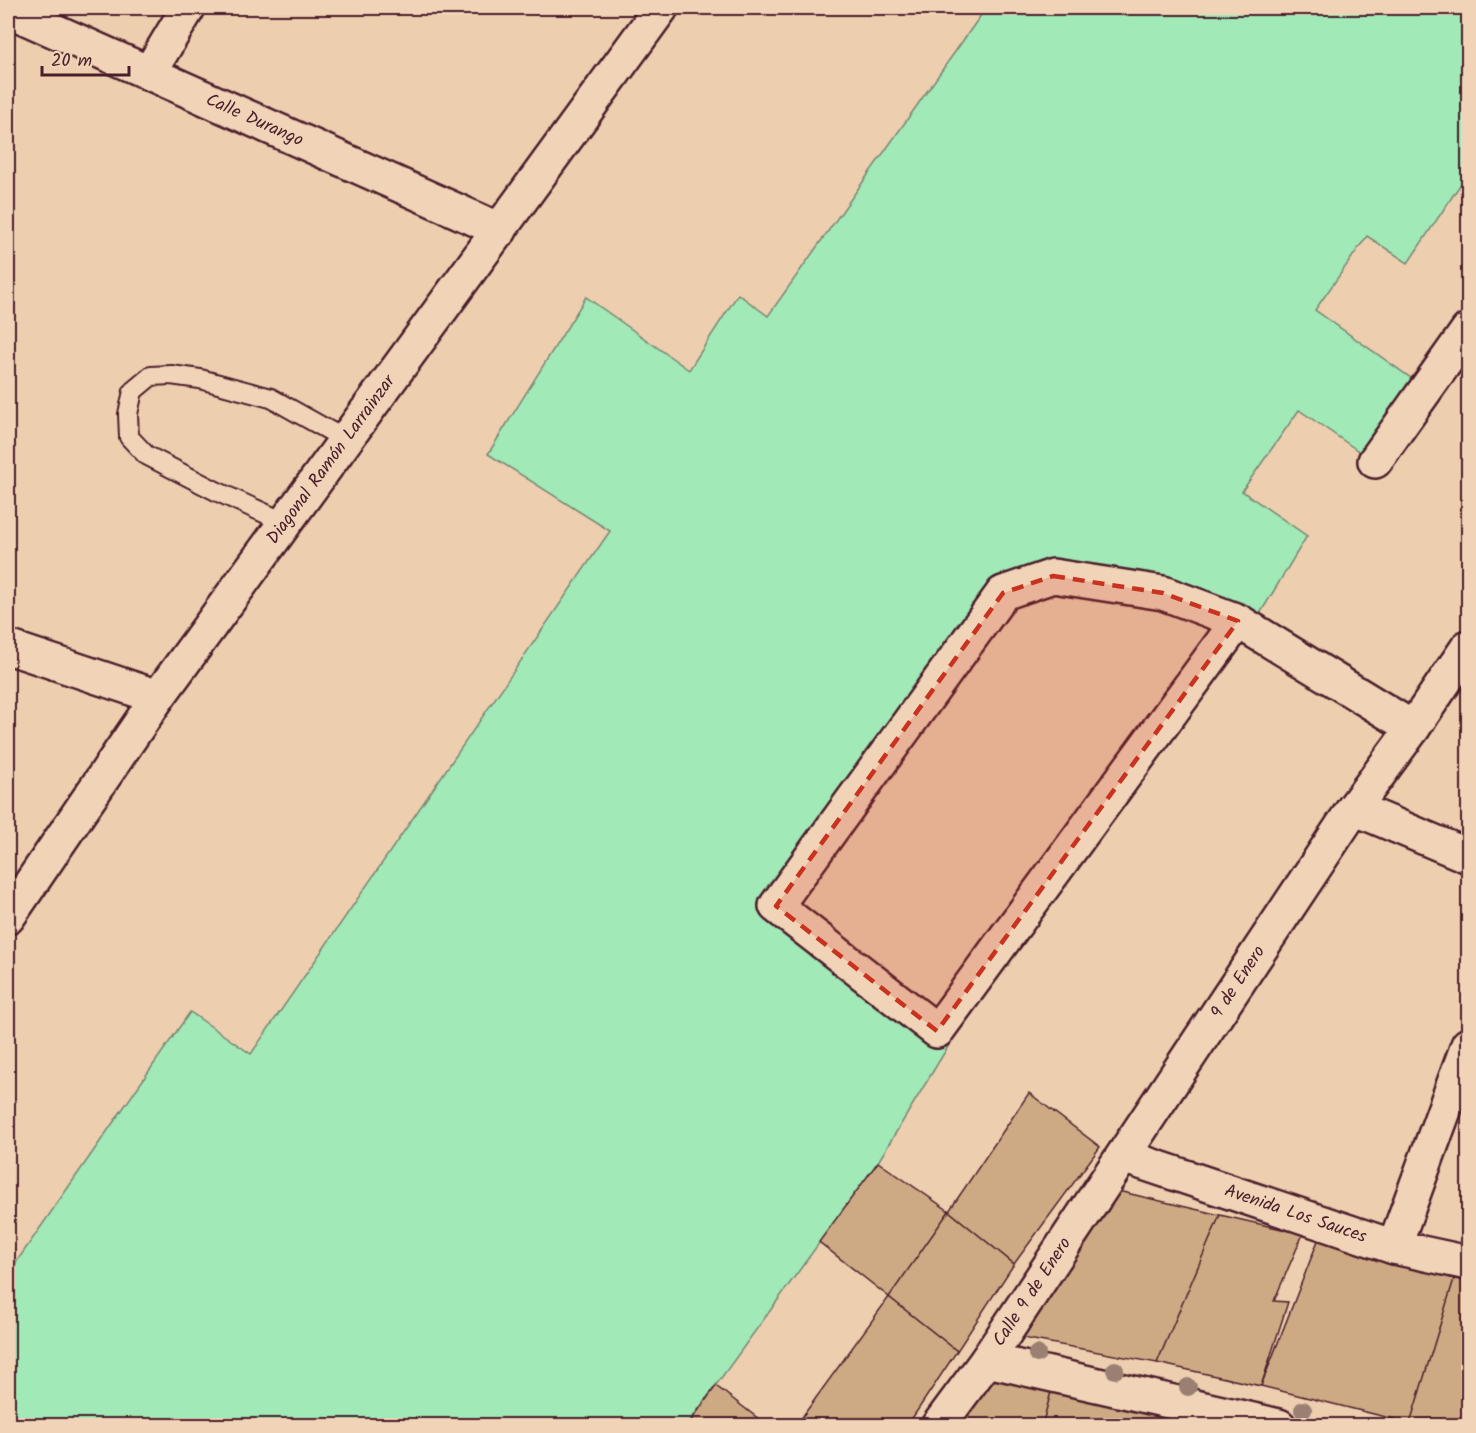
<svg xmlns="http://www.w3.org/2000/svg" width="1476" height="1433" font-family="Kalam,sans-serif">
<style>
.green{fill:#a1e9b7;stroke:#768471;stroke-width:1.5}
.building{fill:#ceaa84;stroke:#4a1f2b;stroke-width:1.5}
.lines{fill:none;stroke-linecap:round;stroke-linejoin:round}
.service-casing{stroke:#4a1f2b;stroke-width:22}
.minor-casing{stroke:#4a1f2b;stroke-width:38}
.secondary-casing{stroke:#4a1f2b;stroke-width:38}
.service{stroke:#f1d4b8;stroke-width:18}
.minor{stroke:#f1d4b8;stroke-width:33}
.secondary{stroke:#f1d4b8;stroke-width:33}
.tree{fill:#9a7f72}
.marked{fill:#c8321e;fill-opacity:0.2;stroke:#c8321e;stroke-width:4.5;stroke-dasharray:12 8;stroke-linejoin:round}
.labels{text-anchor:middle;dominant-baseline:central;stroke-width:4.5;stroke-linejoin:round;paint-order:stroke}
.street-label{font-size:18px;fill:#4a1f2b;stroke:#f1d4b8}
</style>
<rect width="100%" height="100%" fill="#edcfb0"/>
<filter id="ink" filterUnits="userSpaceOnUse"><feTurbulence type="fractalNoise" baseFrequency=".0167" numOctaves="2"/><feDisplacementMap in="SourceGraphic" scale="12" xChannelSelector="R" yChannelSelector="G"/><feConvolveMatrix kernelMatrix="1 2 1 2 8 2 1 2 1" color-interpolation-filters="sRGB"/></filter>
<g filter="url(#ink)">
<!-- green -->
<path class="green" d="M 986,8 L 1468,8 L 1468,173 L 1408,263 L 1367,236 L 1315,310 L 1415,381 L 1360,452 L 1299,410 L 1242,491 L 1307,536 L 1258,617 L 1166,590 L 1002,590 L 773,906 L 949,1045 L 878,1162 L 687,1425 L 8,1426 L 8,1274 L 190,1012 L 251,1054 L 610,531 L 488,454 L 586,297 L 689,370 L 738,294 L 768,316 Z"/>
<!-- building -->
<path class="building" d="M 1029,1093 L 1100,1147 L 1014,1264 L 949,1211 Z
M 878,1162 L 949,1211 L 889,1297 L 819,1242 Z
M 1118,1191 L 1220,1215 L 1157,1363 L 1023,1338 Z
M 949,1211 L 1014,1264 L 957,1351 L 889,1297 Z
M 1220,1215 L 1303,1234 L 1274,1301 L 1288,1302 L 1261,1386 L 1157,1363 Z
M 1319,1238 L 1454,1279 L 1410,1423 L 1261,1386 Z
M 1454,1279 L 1468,1281 L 1468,1426 L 1423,1426 L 1410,1423 Z
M 889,1297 L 957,1351 L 907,1426 L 798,1426 L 797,1424 Z
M 994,1379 L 1052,1388 L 1042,1426 L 958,1426 Z
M 716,1386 L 768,1426 L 687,1426 Z
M 1052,1388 L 1163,1416 L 1161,1426 L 1042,1426 Z
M 1163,1416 L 1205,1426 L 1161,1426 Z"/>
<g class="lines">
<!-- service casing -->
<g class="service-casing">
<path id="service" d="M 286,523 L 216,491 L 146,455 L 129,437 L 128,414 L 133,391 L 151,376 L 171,375 L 200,379 L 271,398 L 346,440"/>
</g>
<!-- minor casing -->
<g class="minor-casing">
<g id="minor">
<path id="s1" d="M 8,10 L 500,230"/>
<path d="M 149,73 L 188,8"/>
<path d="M 1375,461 L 1468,330"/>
<path d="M 1238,621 L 937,1031 L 776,906 L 1003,593 L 1053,576 L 1163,593 L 1238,621 L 1413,728"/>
<path d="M 1354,808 L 1468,856"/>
<path id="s2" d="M 1123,1156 L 1394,1247 L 1468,1263"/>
<path d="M 1394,1247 L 1468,1045"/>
<path d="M 987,1360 L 1279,1426"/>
<path id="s3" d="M 938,1426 L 987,1360 L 1354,808 L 1413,728 L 1468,647"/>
</g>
</g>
<!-- secondary casing -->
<g class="secondary-casing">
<g id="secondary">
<path d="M 8,647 L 158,697"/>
<path id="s4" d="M 8,917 L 158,697 L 661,8"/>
</g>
</g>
<!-- service -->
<use href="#service" class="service"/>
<!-- minor -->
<use href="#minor" class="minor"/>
<!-- secondary -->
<use href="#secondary" class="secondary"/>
</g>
<!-- trees -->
<g class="tree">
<circle cx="1037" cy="1354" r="9"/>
<circle cx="1115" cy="1370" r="9"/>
<circle cx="1188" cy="1387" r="9"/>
<circle cx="1303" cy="1410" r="9"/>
</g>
</g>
<!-- marked area -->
<path class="marked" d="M 1053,576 L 1163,593 L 1238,621 L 937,1031 L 776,906 L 1003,593 Z"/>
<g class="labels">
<!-- street labels -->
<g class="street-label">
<text stroke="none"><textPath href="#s1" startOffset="270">Calle Durango</textPath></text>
<text stroke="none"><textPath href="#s4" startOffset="560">Diagonal Ramón Larrainzar</textPath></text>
<text stroke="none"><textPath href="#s3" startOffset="536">9 de Enero</textPath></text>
<text stroke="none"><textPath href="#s2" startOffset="182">Avenida Los Sauces</textPath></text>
<text stroke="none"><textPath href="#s3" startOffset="164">Calle 9 de Enero</textPath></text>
</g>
</g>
<!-- margin -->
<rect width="1476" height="1433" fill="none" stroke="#f1d4b8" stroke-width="30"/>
<rect x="15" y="15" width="1446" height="1403" fill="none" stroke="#4a1f2b" stroke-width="2" filter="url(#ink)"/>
<!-- scale -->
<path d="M42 66v9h87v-9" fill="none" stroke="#4a1f2b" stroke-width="3"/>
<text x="51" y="66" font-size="18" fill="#4a1f2b" stroke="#f1d4b8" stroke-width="4.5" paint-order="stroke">20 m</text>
</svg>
